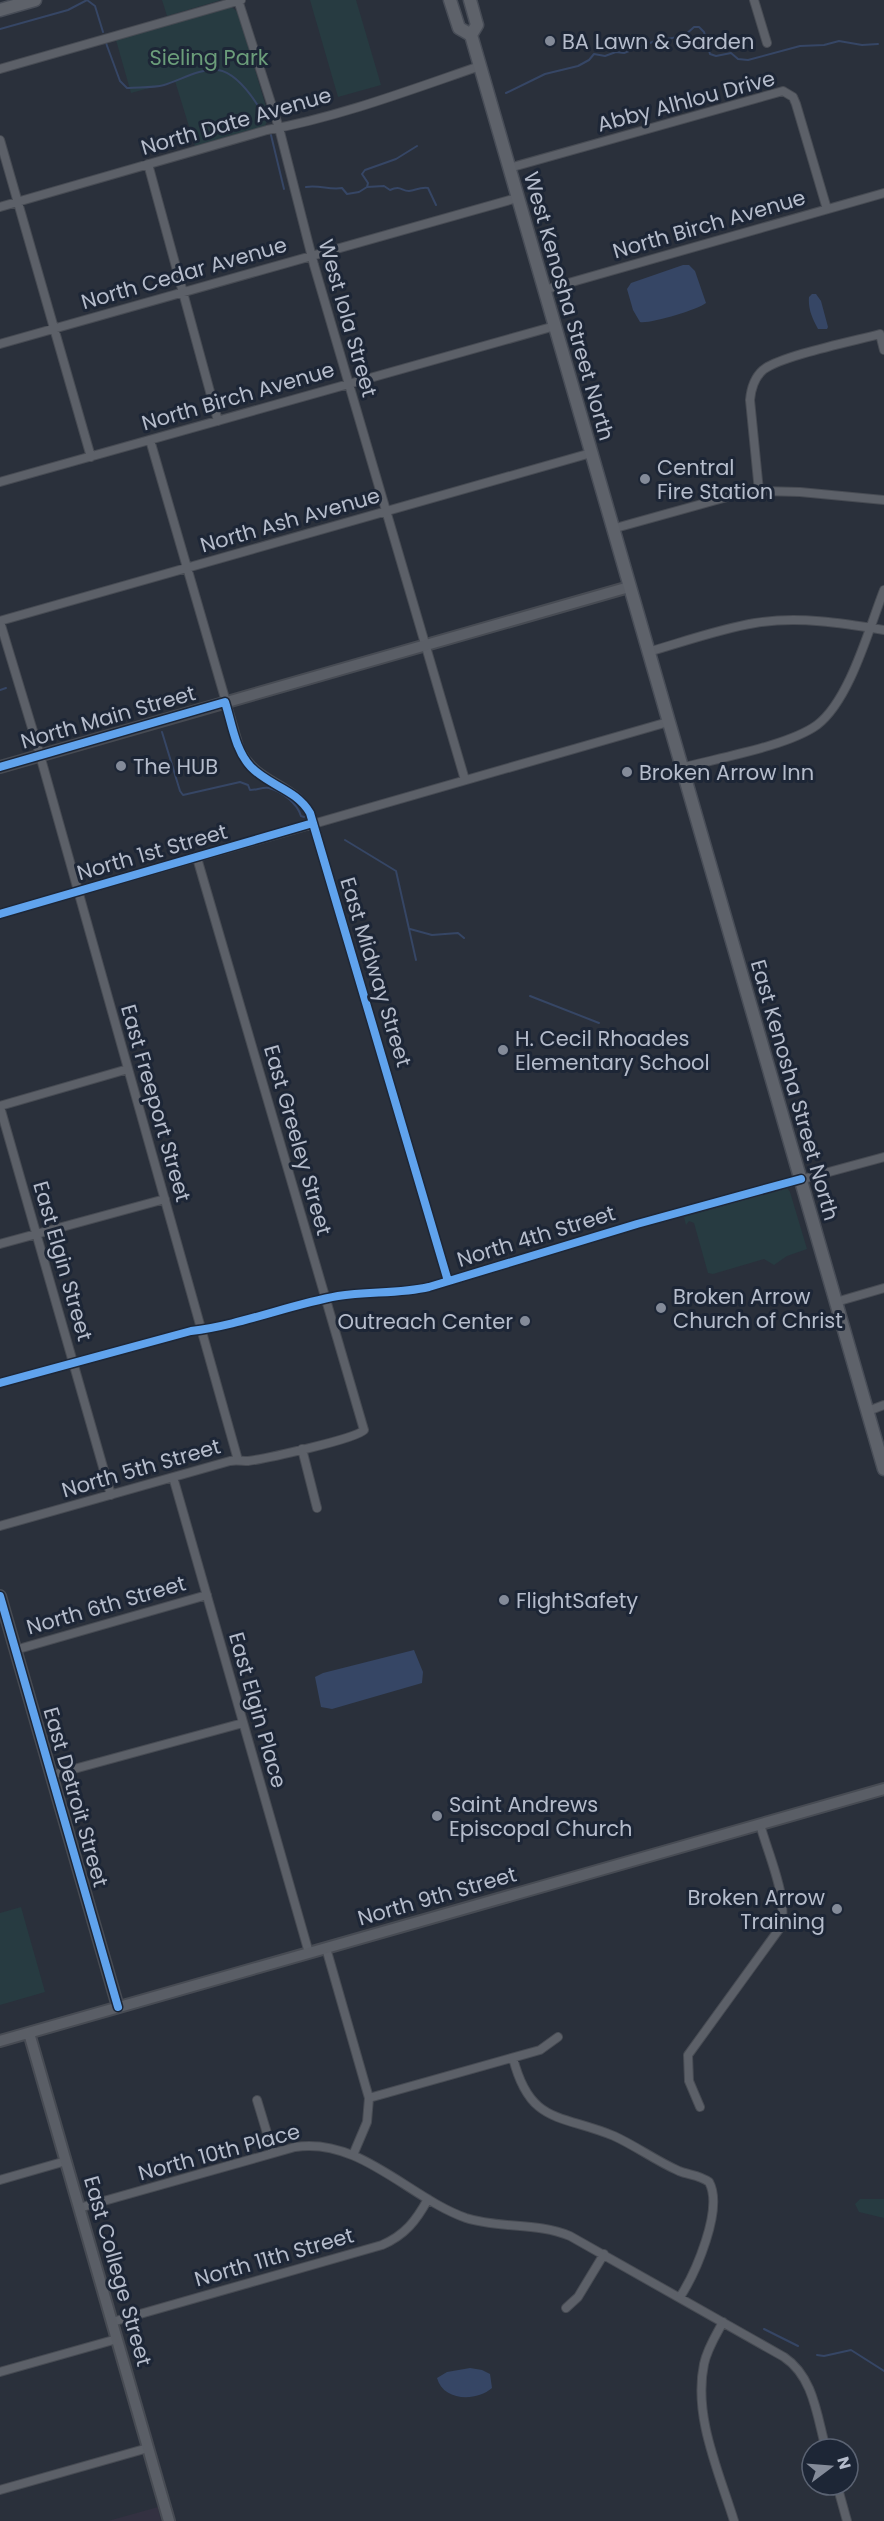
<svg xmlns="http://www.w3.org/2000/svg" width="884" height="2521" font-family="Poppins,sans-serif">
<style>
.medical{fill:#333141}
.green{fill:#273b41}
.water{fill:#364665}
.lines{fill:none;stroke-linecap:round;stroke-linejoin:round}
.stream{stroke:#364665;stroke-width:2}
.street-casing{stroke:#474b53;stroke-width:10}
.secondary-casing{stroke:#474b53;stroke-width:14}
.primary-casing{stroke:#484d57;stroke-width:15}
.street{stroke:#5c6068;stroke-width:8}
.secondary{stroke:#5a5e66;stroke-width:10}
.primary{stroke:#5e626a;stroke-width:12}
.cycleway-casing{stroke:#1d2636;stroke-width:11}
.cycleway{stroke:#60a3ed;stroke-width:8}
.poi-dot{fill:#848b99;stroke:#1d2636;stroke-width:2}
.labels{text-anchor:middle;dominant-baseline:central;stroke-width:6;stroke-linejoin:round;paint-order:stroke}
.poi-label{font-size:21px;fill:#b5bccb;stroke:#1d2636;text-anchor:start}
.park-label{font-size:21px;fill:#6b9d7a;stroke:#1d2636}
.street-label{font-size:21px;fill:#b5bccb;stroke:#1d2636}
</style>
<rect width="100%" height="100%" fill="#2a303b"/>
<!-- medical -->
<path class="medical" d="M 158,2507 L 161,2521 L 108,2521 Z"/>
<!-- green -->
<path class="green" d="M 162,0 L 221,0 L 167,16 Z
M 310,0 L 356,0 L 381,85 L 338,97 Z
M 230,6 L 238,12 L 269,117 L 265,126 L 195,146 L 175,81 L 131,93 L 116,40 Z
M 787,1188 L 790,1192 L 807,1249 L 787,1256 L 774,1265 L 764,1259 L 713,1274 L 708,1273 L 694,1223 L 689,1221 L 686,1225 L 684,1217 Z
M 21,1907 L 45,1992 L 0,2005 L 0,1913 Z
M 860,2199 L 884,2199 L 884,2218 L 859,2212 L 855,2204 Z"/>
<!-- water -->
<path class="water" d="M 683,265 L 689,265 L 695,271 L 706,303 C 697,310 650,324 640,322 L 633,310 L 627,289 L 631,283 Z
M 812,294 L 816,294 L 821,301 L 828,327 L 827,329 L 818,329 C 812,318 808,309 809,297 Z
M 414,1650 L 423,1672 L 422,1683 L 332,1709 L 321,1707 L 315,1677 L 323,1673 Z
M 470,2368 L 482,2370 L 490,2374 L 492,2388 C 476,2402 443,2401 437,2378 L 447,2372 Z"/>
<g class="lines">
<!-- stream -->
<path class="stream" d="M 0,29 L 68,10 L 87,0 L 95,6 L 103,32
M 106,43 L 120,81 L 127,88 C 139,87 153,88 164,85 C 181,80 200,68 218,70 C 238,73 257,103 266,119
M 506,93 L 545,74 L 578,66 L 589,60 L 594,54 L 605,56 L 616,52 L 624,53 L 655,41 L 684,36 L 694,27 L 699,27 L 704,32 L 710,54 L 716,56 L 731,53 L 738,59 L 748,60 L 800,46 L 824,45 L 839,41 L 862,45 L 878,44
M 271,135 L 284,189
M 306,187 C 320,185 329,190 342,188 L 347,194 L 359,192 L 367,187 L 368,183 L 362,174 L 365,170 L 396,159 L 417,146
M 367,187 L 384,186 L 390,190 C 401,185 401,191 409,191 C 416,190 420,187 428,188 L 436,205
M 0,690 L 6,688
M 162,732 L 180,791 L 183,795 L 240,782 L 248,785 L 250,790 C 256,790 263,787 269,788 C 283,792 297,803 301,816 L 304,817
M 345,840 L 396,871 L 416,960
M 410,929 L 432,935 L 458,933 L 464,938
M 530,996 L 599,1023
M 764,2329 L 798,2346
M 817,2355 L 824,2356 L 851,2350 L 884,2371"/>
<!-- street casing -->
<g class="street-casing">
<path id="street" d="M 238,0 L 279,128 L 314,265 L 465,780
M 754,0 L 767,43
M 0,69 L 241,0
M 0,140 L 91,457
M 148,164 L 218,421
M 509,168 L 783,91 L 793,97 L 796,104 L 827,209
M 0,207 L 267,130 C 339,117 410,90 480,66
M 544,290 L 884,193
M 0,344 L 517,198
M 150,440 L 240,750 C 259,784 292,782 310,813 L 448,1281
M 0,482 L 555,326
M 759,491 L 750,400 C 751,389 754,378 763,370 C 780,356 854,341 880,334 L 884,350
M 612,529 L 727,497 L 759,491 L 800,492 L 884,500
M 0,621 L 591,453
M 0,622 L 36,741 L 238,1460
M 648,652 C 683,642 719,629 755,623 C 798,616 842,623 884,630
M 681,768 C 718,758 788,746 817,725 C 850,700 869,628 884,590
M 0,914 L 668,722
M 0,1106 L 128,1069
M 0,1107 L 111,1495
M 0,1244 L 165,1199
M 836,1302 L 884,1288
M 0,1383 L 191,1331 C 241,1325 288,1305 338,1296 C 368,1291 399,1294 429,1287 L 637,1224 L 884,1157
M 868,1411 L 884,1405
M 302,1449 L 317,1508
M 173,1477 L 309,1953
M 0,1526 L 230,1461 C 236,1460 242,1461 248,1461 C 264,1459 356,1439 364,1430 L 197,858
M 15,1650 L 207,1595
M 52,1775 L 243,1723
M 326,1948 L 369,2098 L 367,2122 L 353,2155
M 513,2058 C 530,2125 561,2114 614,2136 C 636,2146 656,2161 679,2171 C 689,2175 700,2175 709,2182 C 724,2209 695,2274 680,2297
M 369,2098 L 540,2050 L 558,2037
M 257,2100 L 273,2153
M 700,2107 L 689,2081 L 688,2055 L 780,1928 C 790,1900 767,1852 760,1824
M 0,2180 L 66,2161
M 79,2208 L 295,2147 C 360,2137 409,2198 466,2218 C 500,2229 537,2222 570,2236 L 784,2357 C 814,2377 817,2417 826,2449
M 566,2308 L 578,2297 L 604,2254
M 112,2322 L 382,2245 C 405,2235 416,2221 428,2199
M 723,2322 C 716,2335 707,2349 704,2364 C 693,2416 719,2472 734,2521
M 0,2372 L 117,2339
M 837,2485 L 847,2521
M 0,2490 L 148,2448"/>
</g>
<!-- secondary casing -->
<g class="secondary-casing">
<path id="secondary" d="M 0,767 L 629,587
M 0,1596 L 118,2007
M 29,2033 L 169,2521
M 0,2041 L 884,1789"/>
</g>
<!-- primary casing -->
<g class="primary-casing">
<path id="primary" d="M 450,0 L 459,28 L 471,35 L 480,66 L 884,1469
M 470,0 L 477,25 L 471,35
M 0,10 L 35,0"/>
</g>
<!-- street -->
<use href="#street" class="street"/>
<!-- secondary -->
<use href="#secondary" class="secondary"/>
<!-- primary -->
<use href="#primary" class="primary"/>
<!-- cycleway casing -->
<g class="cycleway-casing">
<path id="cycleway" d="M 0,767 L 225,702 C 232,724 235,750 251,767 C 269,786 296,789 310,813 L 448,1281
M 0,914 L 313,823
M 0,1383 L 191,1331 C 241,1325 288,1305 338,1296 C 368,1291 399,1294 429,1287 L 637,1224 L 801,1179
M 0,1596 L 118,2007"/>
</g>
<!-- cycleway -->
<use href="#cycleway" class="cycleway"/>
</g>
<!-- markers -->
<g class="poi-dot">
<circle cx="550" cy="41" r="6"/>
<circle cx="645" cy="479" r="6"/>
<circle cx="121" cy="766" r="6"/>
<circle cx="627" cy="772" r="6"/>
<circle cx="503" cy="1050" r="6"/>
<circle cx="661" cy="1308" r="6"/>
<circle cx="525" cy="1321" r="6"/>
<circle cx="504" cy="1600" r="6"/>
<circle cx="437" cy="1816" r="6"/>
<circle cx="837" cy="1909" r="6"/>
</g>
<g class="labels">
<!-- poi labels -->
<g class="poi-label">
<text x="562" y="41">BA Lawn &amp; Garden</text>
<text x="657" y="467">Central<tspan x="657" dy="24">Fire Station</tspan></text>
<text x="133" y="766">The HUB</text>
<text x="639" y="772">Broken Arrow Inn</text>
<text x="515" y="1038">H. Cecil Rhoades<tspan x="515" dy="24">Elementary School</tspan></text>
<text x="673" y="1296">Broken Arrow<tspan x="673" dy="24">Church of Christ</tspan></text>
<text x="513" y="1321" text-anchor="end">Outreach Center</text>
<text x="516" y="1600">FlightSafety</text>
<text x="449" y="1804">Saint Andrews<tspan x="449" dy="24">Episcopal Church</tspan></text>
<text x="825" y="1897" text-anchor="end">Broken Arrow<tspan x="825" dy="24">Training</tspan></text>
</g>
<!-- park labels -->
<g class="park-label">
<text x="209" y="57">Sieling Park</text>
</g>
<!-- street labels -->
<g class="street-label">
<text transform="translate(686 101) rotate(-15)">Abby Alhlou Drive</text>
<text transform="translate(236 121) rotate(-16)">North Date Avenue</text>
<text transform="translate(709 224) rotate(-16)">North Birch Avenue</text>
<text transform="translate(184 273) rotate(-16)">North Cedar Avenue</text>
<text transform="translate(569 306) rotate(74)">West Kenosha Street North</text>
<text transform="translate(348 318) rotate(74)">West Iola Street</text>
<text transform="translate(238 396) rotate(-16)">North Birch Avenue</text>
<text transform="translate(290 520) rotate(-16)">North Ash Avenue</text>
<text transform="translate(108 717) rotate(-16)">North Main Street</text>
<text transform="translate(152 852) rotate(-16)">North 1st Street</text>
<text transform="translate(376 972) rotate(73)">East Midway Street</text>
<text transform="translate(795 1090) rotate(74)">East Kenosha Street North</text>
<text transform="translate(156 1103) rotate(74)">East Freeport Street</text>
<text transform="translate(298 1140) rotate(74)">East Greeley Street</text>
<text transform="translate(536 1236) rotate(-17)">North 4th Street</text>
<text transform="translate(63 1261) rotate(74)">East Elgin Street</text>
<text transform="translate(141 1468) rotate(-16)">North 5th Street</text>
<text transform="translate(106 1605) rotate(-16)">North 6th Street</text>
<text transform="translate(258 1710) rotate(74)">East Elgin Place</text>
<text transform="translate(76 1797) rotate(74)">East Detroit Street</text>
<text transform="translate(437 1896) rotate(-16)">North 9th Street</text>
<text transform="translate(219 2152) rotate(-15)">North 10th Place</text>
<text transform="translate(274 2257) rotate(-16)">North 11th Street</text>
<text transform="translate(118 2271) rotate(74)">East College Street</text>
</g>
</g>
<!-- north arrow -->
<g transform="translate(830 2467) rotate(74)"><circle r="28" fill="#1d2636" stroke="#5a6272" stroke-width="1.5"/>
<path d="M0-4.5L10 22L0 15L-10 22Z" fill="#848b99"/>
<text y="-9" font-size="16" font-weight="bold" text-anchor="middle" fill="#b5bccb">N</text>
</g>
</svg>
